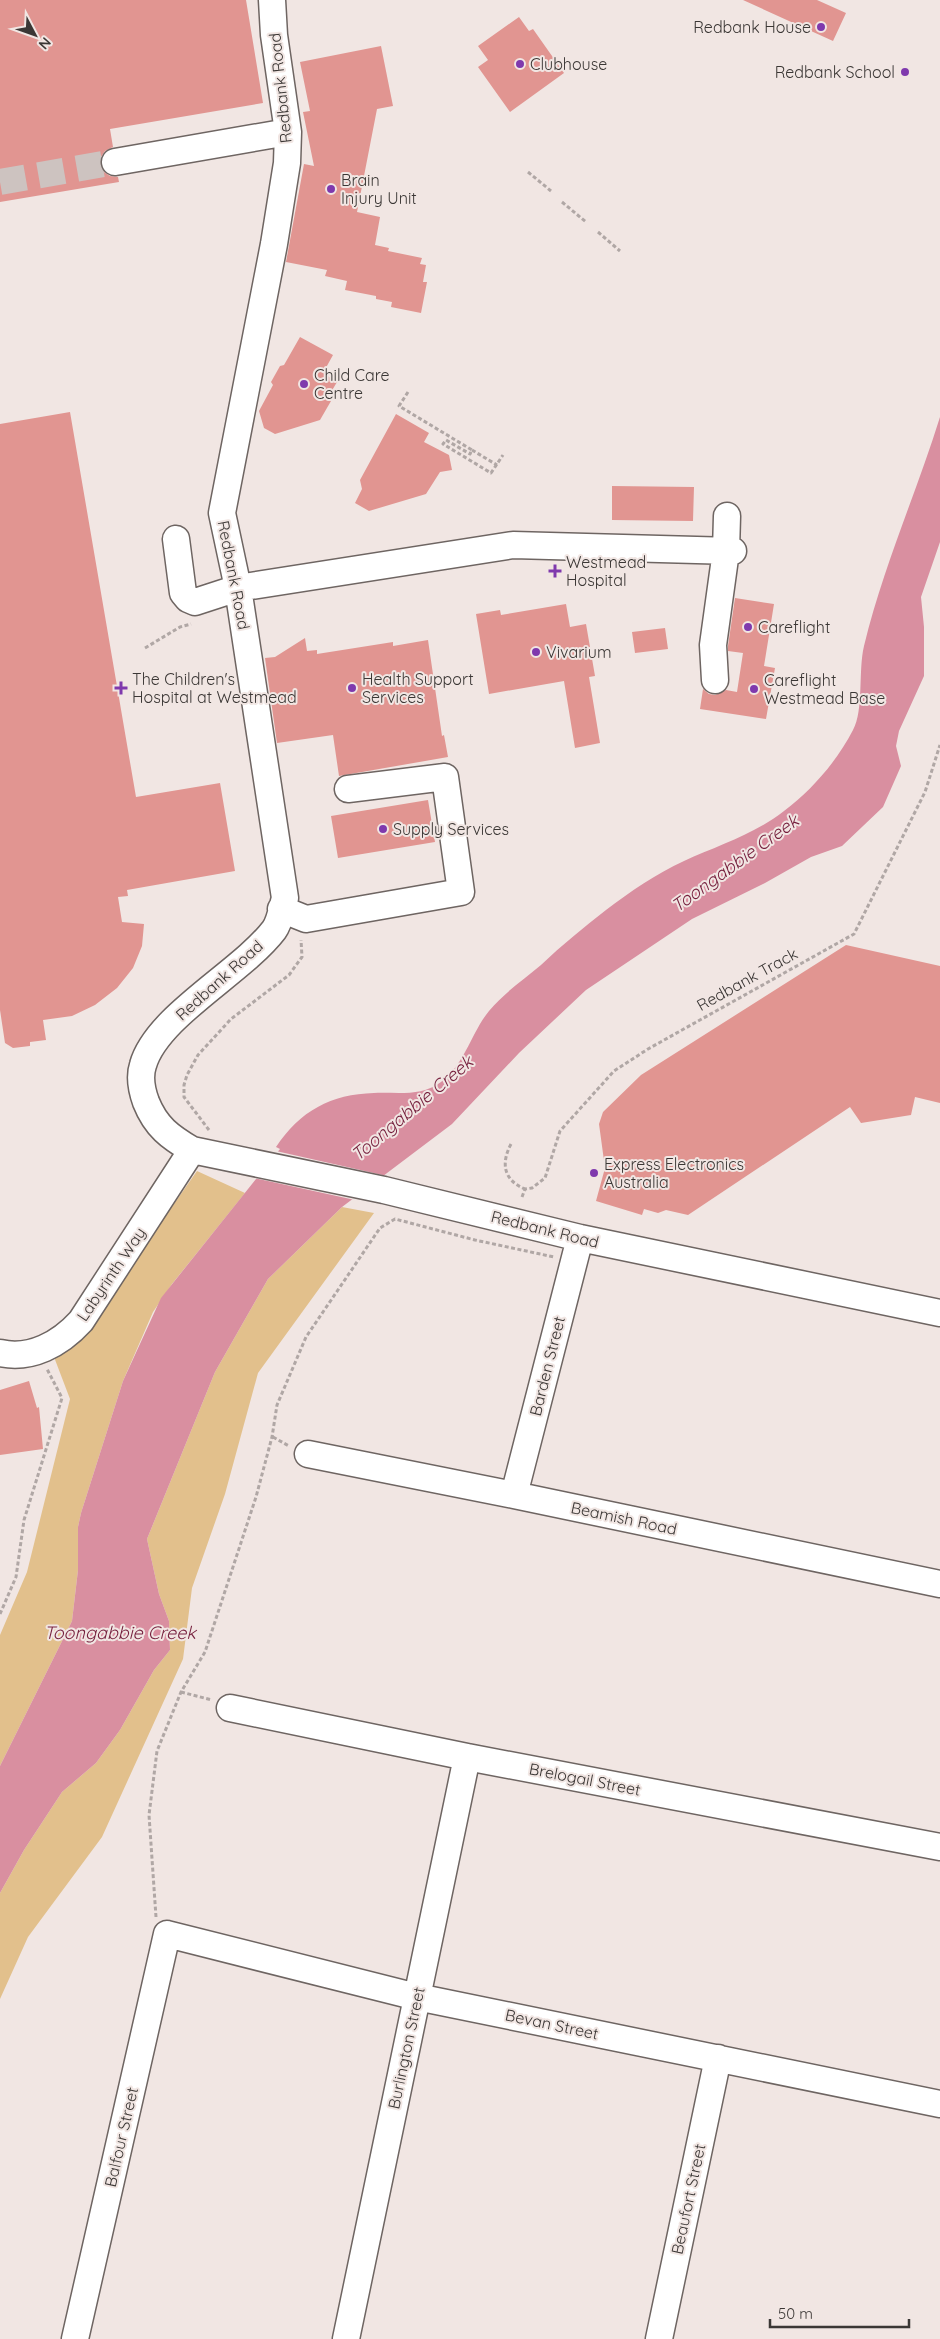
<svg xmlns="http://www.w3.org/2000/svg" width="940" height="2339" font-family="Quicksand,sans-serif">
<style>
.green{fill:#e2c08c}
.water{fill:#d98fa0}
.pier{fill:#f1e6e3}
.building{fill:#e19591}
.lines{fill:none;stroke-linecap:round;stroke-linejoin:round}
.minor-tunnel{stroke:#cdc3c0;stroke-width:26;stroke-dasharray:26 13;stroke-linecap:butt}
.minor-casing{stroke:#6e6562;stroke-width:29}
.path{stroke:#b0a7a5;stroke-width:3;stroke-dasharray:4 2.5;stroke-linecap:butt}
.minor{stroke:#fff;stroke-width:26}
.poi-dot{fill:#7f39ad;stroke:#f1e6e3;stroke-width:2}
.labels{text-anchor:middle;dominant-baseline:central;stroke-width:4;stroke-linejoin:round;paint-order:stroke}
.poi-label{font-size:16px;fill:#3b3735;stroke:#f1e6e3;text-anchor:start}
.street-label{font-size:16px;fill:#3b3735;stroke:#f1e6e3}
.water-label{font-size:18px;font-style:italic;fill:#741d3b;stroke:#f1e6e3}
</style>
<rect width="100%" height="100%" fill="#f1e6e3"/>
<!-- green -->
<path class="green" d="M 197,1171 L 245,1193 L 172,1284 L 153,1312 L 123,1381 L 81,1513 L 78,1527 L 78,1570 L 72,1621 L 0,1766 L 0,1635 L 27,1572 L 70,1399 L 54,1357 L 80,1338 Z
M 342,1207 L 374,1213 L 258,1373 L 225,1494 L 192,1588 L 183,1659 L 102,1837 L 28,1937 L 0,1999 L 0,1893 L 24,1850 L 62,1792 L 96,1763 L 120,1730 L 154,1670 L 170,1650 L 169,1621 L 159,1594 L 147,1539 L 215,1372 L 268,1279 Z"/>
<!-- water -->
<path class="water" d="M 940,417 L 940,542 L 921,597 L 924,627 L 924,676 L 899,731 L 896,746 L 901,766 L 883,807 L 842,846 L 811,857 L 765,883 L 692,919 L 586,990 L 519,1053 L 452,1124 L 342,1207 L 268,1279 L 215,1372 L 147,1539 L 159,1594 L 169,1621 L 170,1650 L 154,1670 L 120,1730 L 96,1763 L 62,1792 L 24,1850 L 0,1893 L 0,1766 L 72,1621 L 78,1570 L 78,1527 L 81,1513 L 123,1381 L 161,1298 L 280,1149 L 276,1147 C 300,1111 331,1094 374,1093 C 398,1092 421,1097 441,1082 C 465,1064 471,1033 489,1011 C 504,993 523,980 541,965 C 562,945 584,927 606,910 C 631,891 656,874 684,861 C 717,846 755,834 784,811 C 812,790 837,761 853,730 C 864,710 858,671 864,646 C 883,567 916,494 940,417 Z"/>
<!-- pier -->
<path class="pier" d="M 276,1151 L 387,1176 L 355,1200 L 254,1178 Z"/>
<!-- building -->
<path class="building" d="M 0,0 L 246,0 L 263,103 L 110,129 L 113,147 L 105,151 L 101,157 L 100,164 L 104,172 L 110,176 L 118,177 L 119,182 L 0,202 Z
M 743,0 L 817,0 L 846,13 L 833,41 Z
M 519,17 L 529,31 L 533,29 L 564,73 L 510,112 L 478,67 L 488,60 L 478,46 Z
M 381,46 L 393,106 L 377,109 L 357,212 L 380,217 L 375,245 L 389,248 L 388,251 L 422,258 L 420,264 L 426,265 L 423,282 L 427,282 L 421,313 L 391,307 L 392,302 L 376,299 L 376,296 L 345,290 L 347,281 L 325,276 L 327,270 L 286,262 L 304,164 L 314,166 L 303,112 L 310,111 L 300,62 Z
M 300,337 L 333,355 L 323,373 L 337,382 L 327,399 L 331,401 L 320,420 L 275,434 L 264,428 L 259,411 L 273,385 L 271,382 L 280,366 L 284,365 Z
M 70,412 L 136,797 L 220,783 L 235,871 L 127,890 L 128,896 L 118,897 L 122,922 L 144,924 L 142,946 L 133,968 L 117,988 L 95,1005 L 72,1016 L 43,1020 L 46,1040 L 30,1042 L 30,1046 L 13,1048 L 5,1043 L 0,1010 L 0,424 Z
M 396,414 L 429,433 L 424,442 L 449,455 L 452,470 L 440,472 L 426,494 L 369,511 L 355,503 L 362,489 L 360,480 Z
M 612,486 L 694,487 L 693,521 L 612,520 Z
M 735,598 L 774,604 L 764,666 L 775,668 L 766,719 L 700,709 L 703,689 L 709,694 L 715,695 L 726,690 L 737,692 L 743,653 L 728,651 L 728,646 Z
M 566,604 L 570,627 L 586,624 L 595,676 L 589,677 L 600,743 L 575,748 L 564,681 L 489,694 L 476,614 L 500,610 L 501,615 Z
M 665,628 L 668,649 L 635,653 L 632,632 Z
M 305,638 L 307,651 L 317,650 L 317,654 L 393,642 L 393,646 L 428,640 L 442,736 L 444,735 L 448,757 L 339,776 L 333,735 L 277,743 L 265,658 L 275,657 Z
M 428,800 L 435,842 L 338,858 L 331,816 Z
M 846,945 L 940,966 L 940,1103 L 915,1097 L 911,1115 L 861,1123 L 850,1107 L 688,1215 L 666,1210 L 658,1213 L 644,1209 L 642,1215 L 596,1201 L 605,1168 L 599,1124 L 603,1112 L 641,1075 Z
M 29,1381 L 37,1408 L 39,1407 L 43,1449 L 0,1455 L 0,1390 Z"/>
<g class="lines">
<!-- minor-tunnel -->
<path class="minor-tunnel" d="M 0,182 L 115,162"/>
<!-- minor casing -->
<g class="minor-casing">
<path id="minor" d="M 272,0 L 274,35 L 288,132 L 287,163 L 274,244 L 222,513 L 238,588 L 285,898 C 282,908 280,922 274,930 C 241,973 157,1016 143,1065 C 139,1077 142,1091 146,1102 C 156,1127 170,1137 192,1150 L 384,1190 L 580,1238 L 940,1313
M 115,162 L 288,132
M 176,539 L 183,593 L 188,599 L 195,602 L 238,588 L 513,545 L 733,551
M 715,680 L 713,645 L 726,551 L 727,516
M 281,909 L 306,919 L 461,892 L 445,777 L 348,789
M 0,1353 C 31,1360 60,1344 81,1321 L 192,1150
M 308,1454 L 514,1495 L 940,1584
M 514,1495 L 580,1238
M 230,1708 L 467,1757 L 940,1847
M 75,2339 L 167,1934 L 417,1997 L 940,2104
M 346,2339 L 467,1757
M 659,2339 L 718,2058"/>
</g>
<!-- path -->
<path class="path" d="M 528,172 L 551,191
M 562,202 L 586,222
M 598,232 L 620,251
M 408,392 L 399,406 L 472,450 L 470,454 L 446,440 L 443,444 L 491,473 L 503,455
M 472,450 L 497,465
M 145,648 L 180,627 L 191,624
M 209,1130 L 184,1097 L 184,1085 L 187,1075 L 198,1055 L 231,1019 L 289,975 L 302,957 L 301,940
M 511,1144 C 501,1163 503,1180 525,1189
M 522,1197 L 525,1189 L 532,1188 L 545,1178 L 560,1131 L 614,1071 L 648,1049 L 854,934 L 925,792 L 940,745
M 273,1437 L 289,1446
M 0,1614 L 16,1577 L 24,1520 L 62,1398 L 47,1369
M 181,1692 L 212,1700
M 156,1917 L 149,1815 L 157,1751 L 181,1692 L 205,1652 L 256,1497 L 272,1437 L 277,1405 L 306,1337 L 380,1228 L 395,1219 L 475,1240 L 554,1257"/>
<!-- minor -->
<use href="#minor" class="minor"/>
</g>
<!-- markers -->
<g class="poi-dot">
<circle cx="821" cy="27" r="5"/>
<circle cx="520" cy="64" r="5"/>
<circle cx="905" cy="72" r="5"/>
<circle cx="331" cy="189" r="5"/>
<circle cx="304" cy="384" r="5"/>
<path d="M552.5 563.5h5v5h5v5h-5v5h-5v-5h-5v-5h5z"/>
<circle cx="748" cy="627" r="5"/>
<circle cx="536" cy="652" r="5"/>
<path d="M118.5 680.5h5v5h5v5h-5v5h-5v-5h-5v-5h5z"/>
<circle cx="352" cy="688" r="5"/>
<circle cx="754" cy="689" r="5"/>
<circle cx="383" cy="829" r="5"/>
<circle cx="594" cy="1173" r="5"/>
</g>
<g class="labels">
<!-- poi labels -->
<g class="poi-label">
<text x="811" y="27" text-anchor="end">Redbank House</text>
<text x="530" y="64">Clubhouse</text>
<text x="895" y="72" text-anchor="end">Redbank School</text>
<text x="341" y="180">Brain<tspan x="341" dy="18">Injury Unit</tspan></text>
<text x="314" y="375">Child Care<tspan x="314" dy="18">Centre</tspan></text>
<text x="566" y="562">Westmead<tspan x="566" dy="18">Hospital</tspan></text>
<text x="758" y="627">Careflight</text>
<text x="546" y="652">Vivarium</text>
<text x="132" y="679">The Children's<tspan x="132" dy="18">Hospital at Westmead</tspan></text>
<text x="362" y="679">Health Support<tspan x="362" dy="18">Services</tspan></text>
<text x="764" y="680">Careflight<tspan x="764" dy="18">Westmead Base</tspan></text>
<text x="393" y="829">Supply Services</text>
<text x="604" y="1164">Express Electronics<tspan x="604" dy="18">Australia</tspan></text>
</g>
<!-- street labels -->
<g class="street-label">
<text transform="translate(280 88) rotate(-96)">Redbank Road</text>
<text transform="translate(234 575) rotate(79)">Redbank Road</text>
<text transform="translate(747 979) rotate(-29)">Redbank Track</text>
<text transform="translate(219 980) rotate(-42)">Redbank Road</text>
<text transform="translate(545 1229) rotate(14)">Redbank Road</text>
<text transform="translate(111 1274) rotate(-56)">Labyrinth Way</text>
<text transform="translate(547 1366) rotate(-76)">Barden Street</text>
<text transform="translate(624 1518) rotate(12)">Beamish Road</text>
<text transform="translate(585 1779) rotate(11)">Brelogail Street</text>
<text transform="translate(552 2024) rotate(12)">Bevan Street</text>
<text transform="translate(406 2048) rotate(-78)">Burlington Street</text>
<text transform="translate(121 2137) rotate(-77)">Balfour Street</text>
<text transform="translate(688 2199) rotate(-78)">Beaufort Street</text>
</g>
<!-- water labels -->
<g class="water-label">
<text transform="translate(735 863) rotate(-36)">Toongabbie Creek</text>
<text transform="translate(412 1108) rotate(-40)">Toongabbie Creek</text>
<text x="120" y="1632">Toongabbie Creek</text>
</g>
</g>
<!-- north arrow -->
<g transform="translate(35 35) rotate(131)" stroke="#f1e6e3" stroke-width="4" paint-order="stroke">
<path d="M0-4L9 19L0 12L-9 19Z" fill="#3b3735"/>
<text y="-8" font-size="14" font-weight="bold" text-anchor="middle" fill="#3b3735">N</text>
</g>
<!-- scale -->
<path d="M770 2319v8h139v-8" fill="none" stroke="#3b3735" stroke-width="2.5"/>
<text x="778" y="2319" font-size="15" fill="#3b3735" stroke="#f1e6e3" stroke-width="4" paint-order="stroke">50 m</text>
</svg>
